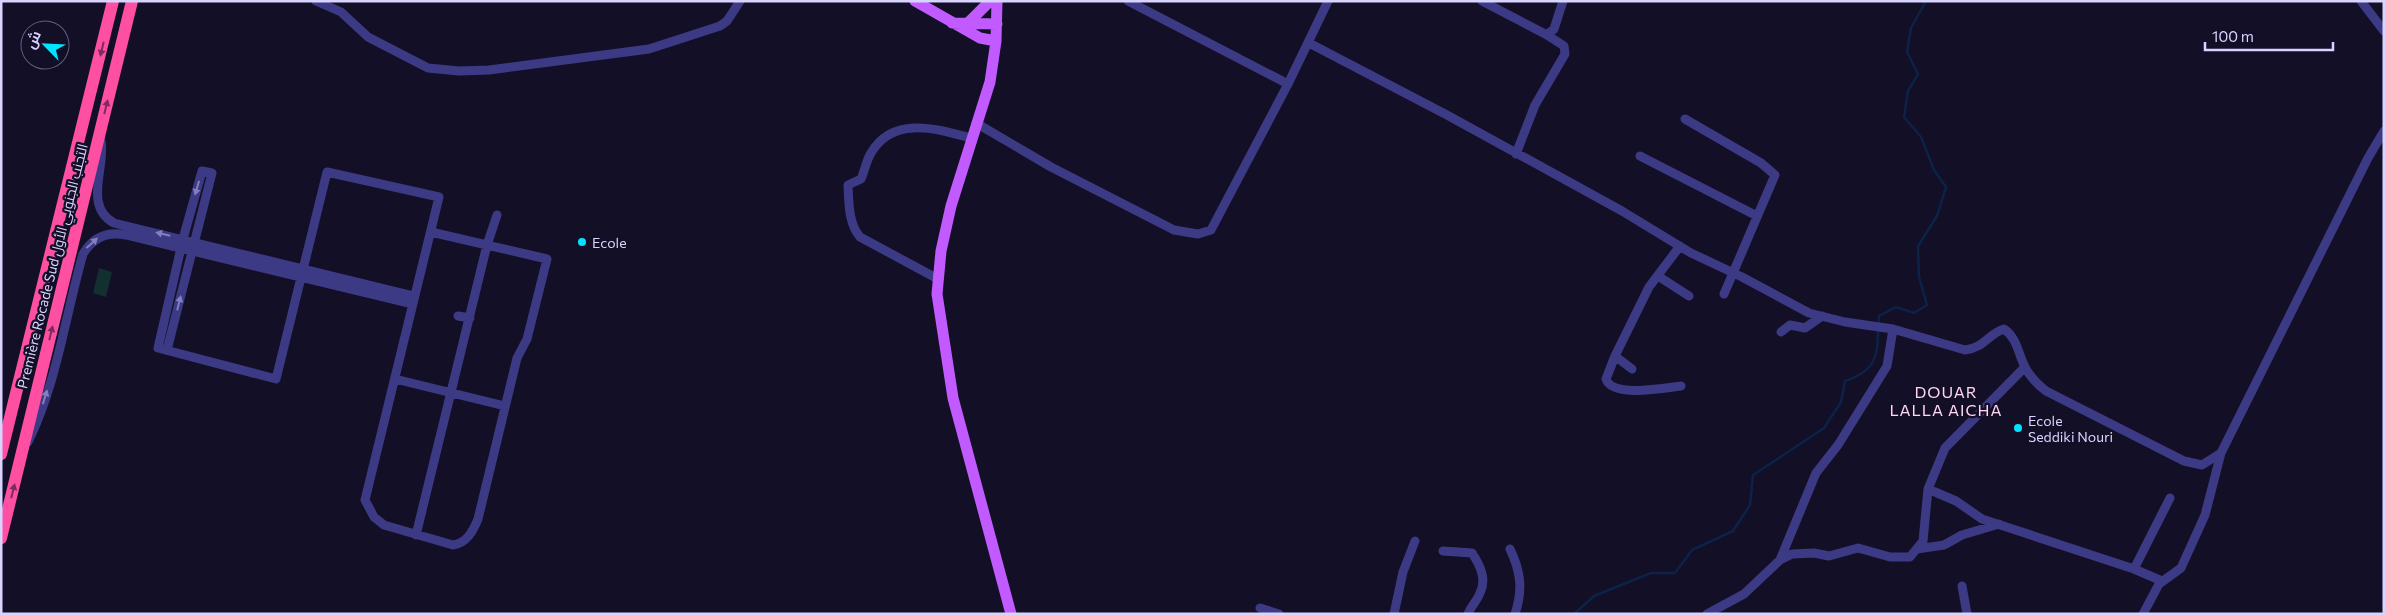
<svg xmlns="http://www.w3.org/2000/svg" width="2385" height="615" font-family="Commissioner,Cairo,sans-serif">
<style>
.pitch{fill:#12302f}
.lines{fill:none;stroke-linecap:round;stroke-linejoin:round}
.stream{stroke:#0c2248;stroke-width:2.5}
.minor{stroke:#3d3a85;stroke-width:9}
.major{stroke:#c25bff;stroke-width:11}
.highway{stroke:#ff4fa3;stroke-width:12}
.oneway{fill:#7d2c5e}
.oneway2{fill:#837fbc}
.poi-dot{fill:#00e5ff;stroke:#130f26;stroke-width:2}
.labels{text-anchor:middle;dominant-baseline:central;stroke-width:4.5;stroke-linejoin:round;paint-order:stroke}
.poi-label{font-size:14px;fill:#d9d4ff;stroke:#130f26;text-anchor:start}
.street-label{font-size:14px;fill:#d9d4ff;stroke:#130f26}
.quarter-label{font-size:16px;letter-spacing:1px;fill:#ffd6f0;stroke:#130f26}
</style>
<rect width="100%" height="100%" fill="#130f26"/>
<!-- pitch -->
<path class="pitch" d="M 99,268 L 112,272 L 106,297 L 93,293 Z"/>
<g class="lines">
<!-- stream -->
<path class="stream" d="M 1574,614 L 1594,596 L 1651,573 L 1675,573 L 1692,550 L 1733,531 L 1750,505 L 1753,475 L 1824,428 L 1841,402 L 1845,381 C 1883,368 1876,350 1879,316 L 1896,307 L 1914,313 L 1927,305 L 1919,277 L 1918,246 L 1937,216 L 1946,187 L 1934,170 L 1921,137 L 1904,117 L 1908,91 L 1918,74 L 1907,52 L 1911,28 L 1926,1"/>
<!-- minor -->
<path class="minor" d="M 316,1 L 341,12 L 368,37 L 428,68 L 459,71 L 489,70 L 649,49 L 720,26 L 727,21 L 740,1
M 1128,1 L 1288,84
M 1482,1 L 1547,35 L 1554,29 L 1563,1
M 2361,1 L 2384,31
M 1309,43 L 1447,115 L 1622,211 L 1691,253 L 1742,277 L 1809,313 L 1845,322 L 1893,329 L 1965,350 C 1984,348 1988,334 2004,329 C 2017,338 2018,353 2025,367 C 2030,377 2037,384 2046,391 L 2184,461 L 2202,465 L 2221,453 L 2368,158 L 2384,131
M 1685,119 L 1761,163 L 1775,175 L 1724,294
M 976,123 L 1051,167 L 1174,230 L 1198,234 L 1211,230 L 1288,84 L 1328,1
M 101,141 C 106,167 83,206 114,223 L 414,296
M 1516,154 L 1535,105 L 1565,54 L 1564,46 L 1547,35
M 1640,156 L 1757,216
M 1658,276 L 1689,296
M 938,279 L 860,237 C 848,223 849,202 848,185 L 861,179 C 865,170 866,161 871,153 C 893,115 937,129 971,138
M 458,316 L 470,318
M 1781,332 L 1790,325 L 1805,328 L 1822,316
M 167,350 L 212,173 L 202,171 L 183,239 L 158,348 L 276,379 L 327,172 L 439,197 L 365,500 L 374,517 L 384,525 L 453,545 C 467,543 473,531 478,519 L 517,358 L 527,339 L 547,259 L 431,232
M 1615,356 L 1606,379 C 1612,398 1664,388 1681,386
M 1632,369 L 1615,356 L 1649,287 L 1680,246
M 395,379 L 505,406
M 28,442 C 57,383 65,317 83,254 C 93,237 107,231 126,235 L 412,304
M 1928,489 L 1956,501 L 1982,519 L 2134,569 L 2162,581
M 416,535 L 487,245 L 497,215
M 1510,549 C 1521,572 1523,590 1515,614
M 1917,549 L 1944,545 L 1962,535 L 1999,524
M 1443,551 L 1472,553 C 1480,565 1487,579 1480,593 C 1477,601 1471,606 1468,614
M 1780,560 L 1816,473 L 1838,445 L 1887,366 L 1893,329
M 2134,569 L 2170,498
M 1962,586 L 1967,614
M 1260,608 L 1279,614
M 1394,614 L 1403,572 L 1415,541
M 1707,614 L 1744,594 L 1780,560 L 1792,554 L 1814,553 L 1829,556 L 1858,548 L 1890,557 L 1910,557 L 1923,541 L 1928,489 L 1945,448 L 2025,367
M 2143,614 L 2159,584 L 2181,568 L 2205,515 L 2221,453"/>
<!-- major -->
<path class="major" d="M 915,1 L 980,38 L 996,41
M 997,1 L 996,41 L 990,82 L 951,206 L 941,251 L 937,294 L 953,398 L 1011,614
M 969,22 L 990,1
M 952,23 L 997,24"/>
<!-- highway -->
<path class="highway" d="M 1,454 L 113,1
M 1,538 L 132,1"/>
</g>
<!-- one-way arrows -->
<defs><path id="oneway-solid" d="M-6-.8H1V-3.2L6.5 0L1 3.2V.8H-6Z" transform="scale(1.25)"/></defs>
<g class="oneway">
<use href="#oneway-solid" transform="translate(102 49) rotate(103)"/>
<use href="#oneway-solid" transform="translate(106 107) rotate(-76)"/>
<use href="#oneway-solid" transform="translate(51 333) rotate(-76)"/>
<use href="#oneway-solid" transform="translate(13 491) rotate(-76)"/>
</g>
<g class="oneway2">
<use href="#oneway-solid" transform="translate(197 188) rotate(106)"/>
<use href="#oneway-solid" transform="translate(163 234) rotate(-167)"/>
<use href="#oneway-solid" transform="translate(92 243) rotate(-42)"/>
<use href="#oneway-solid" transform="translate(179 303) rotate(-76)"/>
<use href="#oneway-solid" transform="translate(45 397) rotate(-73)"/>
</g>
<!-- markers -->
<g class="poi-dot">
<circle cx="582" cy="242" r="5"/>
<circle cx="2018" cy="428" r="5"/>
</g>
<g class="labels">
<!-- poi labels -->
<g class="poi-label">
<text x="592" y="242">Ecole</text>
<text x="2028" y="420">Ecole<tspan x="2028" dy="16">Seddiki Nouri</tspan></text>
</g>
<!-- street labels -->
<g class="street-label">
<text transform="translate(52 266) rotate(-76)">Première Rocade Sud التجنب الجنوبي الأول</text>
</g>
<!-- quarter labels -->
<g class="quarter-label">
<text x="1946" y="391">DOUAR<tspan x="1946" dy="18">LALLA AICHA</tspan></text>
</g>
</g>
<!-- border -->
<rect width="2385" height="615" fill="none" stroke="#d9d4ff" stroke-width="5"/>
<!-- north arrow -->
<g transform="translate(45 45) rotate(294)"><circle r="24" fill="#130f26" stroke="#625e7d"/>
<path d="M0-4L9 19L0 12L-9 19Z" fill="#00e5ff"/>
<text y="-8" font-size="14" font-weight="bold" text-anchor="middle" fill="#d9d4ff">ش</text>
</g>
<!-- scale -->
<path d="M2205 42v8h128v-8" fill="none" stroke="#d9d4ff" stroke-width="2.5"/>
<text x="2212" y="42" font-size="15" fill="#d9d4ff" stroke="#130f26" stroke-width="4" paint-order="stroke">100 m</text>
</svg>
